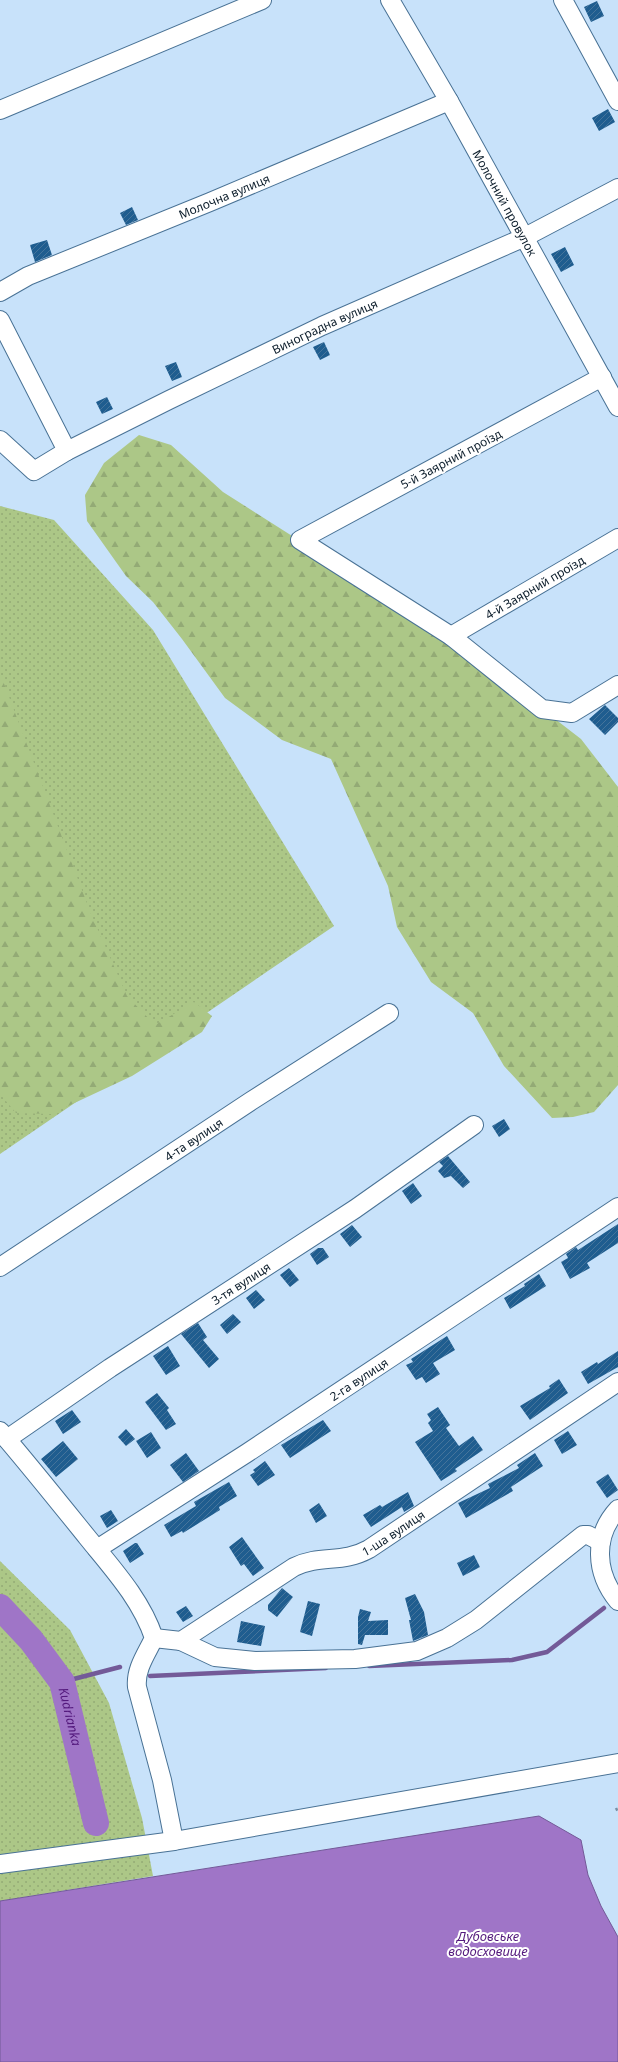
<svg xmlns="http://www.w3.org/2000/svg" width="618" height="2062" font-family="'Noto Sans',sans-serif">
<style>
.grass{fill:url(#grass-dots)}
.forest{fill:url(#forest-firs)}
.water{fill:#9f75c7;stroke:#735a98}
.lines{fill:none;stroke-linecap:round;stroke-linejoin:round}
.stream{stroke:#735a98;stroke-width:4.5}
.river{stroke:#9f75c7;stroke-width:26}
.building{fill:url(#building-hatch)}
.minor-casing{stroke:#497295;stroke-width:20}
.path{stroke:#7a90a4;stroke-width:2.5;stroke-dasharray:3 2;stroke-linecap:butt}
.minor{stroke:#fff;stroke-width:18}
.labels{text-anchor:middle;dominant-baseline:central;stroke-width:4;stroke-linejoin:round;paint-order:stroke}
.street-label{font-size:12px;fill:#0b1c2a;stroke:#fff}
.water-label{font-size:13px;font-style:italic;fill:#541a7d;stroke:#fff}
</style>
<defs>
<pattern id="grass-dots" width="8" height="8" patternUnits="userSpaceOnUse"><rect width="8" height="8" fill="#acc787"/><path d="M2 2h.1M6 6h.1" fill="none" stroke="#93aa75" stroke-width="1.8" stroke-linecap="round"/></pattern>
<pattern id="forest-firs" width="22" height="20" patternUnits="userSpaceOnUse"><rect width="22" height="20" fill="#acc787"/><path d="M5 1l3.5 6h-7zM16 11l3.5 6h-7z" fill="#93aa75"/></pattern>
<pattern id="building-hatch" width="6" height="6" patternUnits="userSpaceOnUse"><rect width="6" height="6" fill="#1f5d8f"/><path d="M-1 1l2-2M0 6l6-6M5 7l2-2" fill="none" stroke="#45749b"/></pattern>
</defs>
<rect width="100%" height="100%" fill="#c8e2fa"/>
<!-- grass -->
<path class="grass" d="M 0,506 L 54,520 L 153,630 L 334,926 L 0,1154 Z
M 0,1561 L 70,1630 L 109,1703 L 142,1818 L 153,1876 L 0,1901 Z"/>
<!-- forest -->
<path class="forest" d="M 139,435 L 171,445 L 223,492 L 437,628 L 581,739 L 618,787 L 618,1085 L 594,1112 L 573,1117 L 552,1118 L 504,1066 L 473,1013 L 431,982 L 397,927 L 388,886 L 331,759 L 282,740 L 225,698 L 182,639 L 153,602 L 126,576 L 87,521 L 85,495 L 104,463 Z
M 0,673 L 91,914 L 127,996 L 155,1025 L 194,1002 L 212,1016 L 202,1032 L 132,1076 L 51,1114 L 16,1113 L 0,1094 Z"/>
<!-- water -->
<path class="water" d="M 539,1816 L 581,1840 L 588,1875 L 601,1906 L 618,1937 L 618,2062 L 0,2062 L 0,1901 Z"/>
<g class="lines">
<!-- stream -->
<path class="stream" d="M 369,1666 L 512,1660 L 547,1652 L 604,1608
M 150,1676 L 326,1668
M 62,1682 L 120,1667"/>
<!-- river -->
<path class="river" id="s1" d="M 0,1607 L 31,1640 L 62,1682 L 96,1823"/>
</g>
<!-- building -->
<path class="building" d="M 597,1 L 604,16 L 591,22 L 584,7 Z
M 608,109 L 615,122 L 599,131 L 592,118 Z
M 132,207 L 138,220 L 126,225 L 120,213 Z
M 47,240 L 52,255 L 35,262 L 30,245 Z
M 565,247 L 574,265 L 561,272 L 551,254 Z
M 324,342 L 330,355 L 320,360 L 313,347 Z
M 176,362 L 182,377 L 172,381 L 165,366 Z
M 107,397 L 113,409 L 102,414 L 96,402 Z
M 605,705 L 618,718 L 618,722 L 605,735 L 589,719 Z
M 504,1119 L 510,1129 L 499,1137 L 492,1126 Z
M 448,1156 L 470,1182 L 463,1188 L 451,1176 L 444,1178 L 438,1171 L 443,1166 L 439,1162 Z
M 413,1183 L 422,1196 L 411,1204 L 402,1191 Z
M 618,1224 L 618,1243 L 587,1263 L 590,1268 L 570,1279 L 561,1262 L 568,1258 L 566,1254 L 576,1247 L 578,1250 Z
M 352,1225 L 362,1237 L 350,1247 L 340,1234 Z
M 318,1248 L 323,1248 L 329,1257 L 317,1265 L 310,1254 Z
M 289,1268 L 299,1280 L 290,1287 L 280,1275 Z
M 539,1274 L 546,1286 L 510,1309 L 504,1298 L 525,1286 L 524,1284 Z
M 256,1290 L 265,1300 L 254,1309 L 246,1298 Z
M 233,1314 L 241,1322 L 227,1334 L 220,1325 Z
M 198,1323 L 207,1337 L 203,1340 L 219,1359 L 209,1368 L 181,1334 Z
M 447,1336 L 455,1350 L 433,1363 L 440,1374 L 426,1383 L 422,1377 L 416,1380 L 406,1365 L 413,1362 L 411,1359 Z
M 168,1346 L 180,1366 L 166,1375 L 153,1356 Z
M 618,1351 L 618,1367 L 588,1384 L 581,1372 L 597,1362 L 598,1364 Z
M 559,1379 L 568,1393 L 530,1420 L 520,1406 L 550,1388 L 549,1386 Z
M 157,1393 L 169,1408 L 167,1410 L 176,1424 L 166,1430 L 145,1402 Z
M 438,1407 L 450,1425 L 446,1428 L 459,1446 L 473,1436 L 483,1450 L 455,1469 L 457,1471 L 441,1481 L 415,1442 L 433,1431 L 428,1423 L 431,1420 L 427,1414 Z
M 72,1410 L 81,1422 L 63,1434 L 55,1421 Z
M 323,1420 L 331,1431 L 290,1458 L 281,1445 Z
M 126,1429 L 135,1439 L 126,1446 L 118,1437 Z
M 568,1431 L 577,1445 L 562,1454 L 554,1440 Z
M 151,1432 L 161,1448 L 147,1458 L 136,1441 Z
M 63,1441 L 78,1459 L 56,1477 L 41,1459 Z
M 186,1453 L 199,1471 L 183,1482 L 170,1465 Z
M 535,1453 L 543,1466 L 511,1487 L 513,1491 L 466,1518 L 458,1503 L 490,1488 L 488,1484 L 519,1468 L 517,1465 Z
M 265,1461 L 275,1475 L 258,1486 L 250,1475 L 255,1472 L 253,1470 Z
M 608,1474 L 618,1490 L 607,1498 L 596,1482 Z
M 229,1482 L 237,1496 L 219,1507 L 220,1510 L 183,1533 L 182,1531 L 171,1537 L 164,1525 L 196,1506 L 194,1502 Z
M 408,1492 L 414,1506 L 404,1512 L 402,1507 L 371,1527 L 363,1515 L 380,1505 L 382,1507 Z
M 319,1503 L 327,1516 L 316,1523 L 309,1510 Z
M 111,1510 L 118,1521 L 107,1528 L 100,1516 Z
M 242,1537 L 264,1568 L 253,1576 L 244,1564 L 241,1566 L 229,1547 Z
M 135,1543 L 137,1543 L 144,1554 L 130,1563 L 123,1551 Z
M 474,1555 L 480,1567 L 463,1576 L 457,1563 Z
M 282,1588 L 293,1597 L 277,1617 L 268,1610 L 268,1605 Z
M 415,1594 L 424,1612 L 428,1635 L 413,1641 L 409,1620 L 411,1620 L 405,1598 Z
M 308,1601 L 320,1604 L 312,1636 L 300,1632 Z
M 186,1606 L 193,1616 L 183,1622 L 176,1612 Z
M 360,1609 L 371,1612 L 368,1621 L 388,1620 L 388,1635 L 365,1635 L 362,1645 L 358,1644 L 358,1617 Z
M 241,1621 L 265,1626 L 261,1646 L 237,1642 Z"/>
<g class="lines">
<!-- minor casing -->
<g class="minor-casing">
<g id="minor">
<path id="s2" d="M 390,0 L 449,101 L 618,407"/>
<path d="M 563,0 L 618,101"/>
<path d="M 0,110 L 262,0"/>
<path id="s3" d="M 0,292 L 28,276 L 210,202 L 449,101"/>
<path d="M 0,320 L 67,451"/>
<path d="M 602,377 L 300,540 L 451,636 L 542,709 L 572,713 L 618,685"/>
<path id="s4" d="M 0,440 L 34,471 L 67,451 L 169,400 L 322,326 L 525,237 L 618,188"/>
<path id="s5" d="M 451,636 L 618,538"/>
<path id="s6" d="M 0,1267 L 251,1101 L 389,1013"/>
<path d="M 0,1431 C 30,1466 58,1501 87,1537 C 112,1568 141,1599 154,1638 C 147,1653 135,1669 137,1687 L 162,1780 L 174,1841"/>
<path id="s7" d="M 7,1439 L 110,1368 L 355,1209 L 474,1125"/>
<path d="M 618,1509 C 593,1536 595,1573 618,1601"/>
<path id="s8" d="M 97,1549 L 247,1453 L 618,1207"/>
<path id="s9" d="M 154,1638 L 181,1641 L 294,1567 C 321,1554 342,1564 369,1549 L 618,1382"/>
<path d="M 181,1641 L 215,1657 L 255,1661 L 355,1659 L 417,1651 L 447,1638 L 476,1620 L 583,1535 L 588,1535 L 601,1542"/>
<path d="M 0,1864 L 174,1841 L 618,1763"/>
</g>
</g>
<!-- path -->
<path class="path" d="M 616,1808 L 618,1812"/>
<!-- minor -->
<use href="#minor" class="minor"/>
</g>
<g class="labels">
<!-- street labels -->
<g class="street-label">
<text stroke="none"><textPath href="#s3" startOffset="244">Молочна вулиця</textPath></text>
<text stroke="none"><textPath href="#s2" startOffset="233">Молочний провулок</textPath></text>
<text stroke="none"><textPath href="#s4" startOffset="371">Виноградна вулиця</textPath></text>
<text transform="translate(451 459) rotate(-28)">5-й Заярний проїзд</text>
<text stroke="none"><textPath href="#s5" startOffset="97">4-й Заярний проїзд</textPath></text>
<text stroke="none"><textPath href="#s6" startOffset="232">4-та вулиця</textPath></text>
<text stroke="none"><textPath href="#s7" startOffset="281">3-тя вулиця</textPath></text>
<text stroke="none"><textPath href="#s8" startOffset="312">2-га вулиця</textPath></text>
<text stroke="none"><textPath href="#s9" startOffset="269">1-ша вулиця</textPath></text>
</g>
<!-- water labels -->
<g class="water-label">
<text stroke="none"><textPath href="#s1" startOffset="133">Kudrianka</textPath></text>
<text x="488" y="1936">Дубовське<tspan x="488" dy="15">водосховище</tspan></text>
</g>
</g>
</svg>
